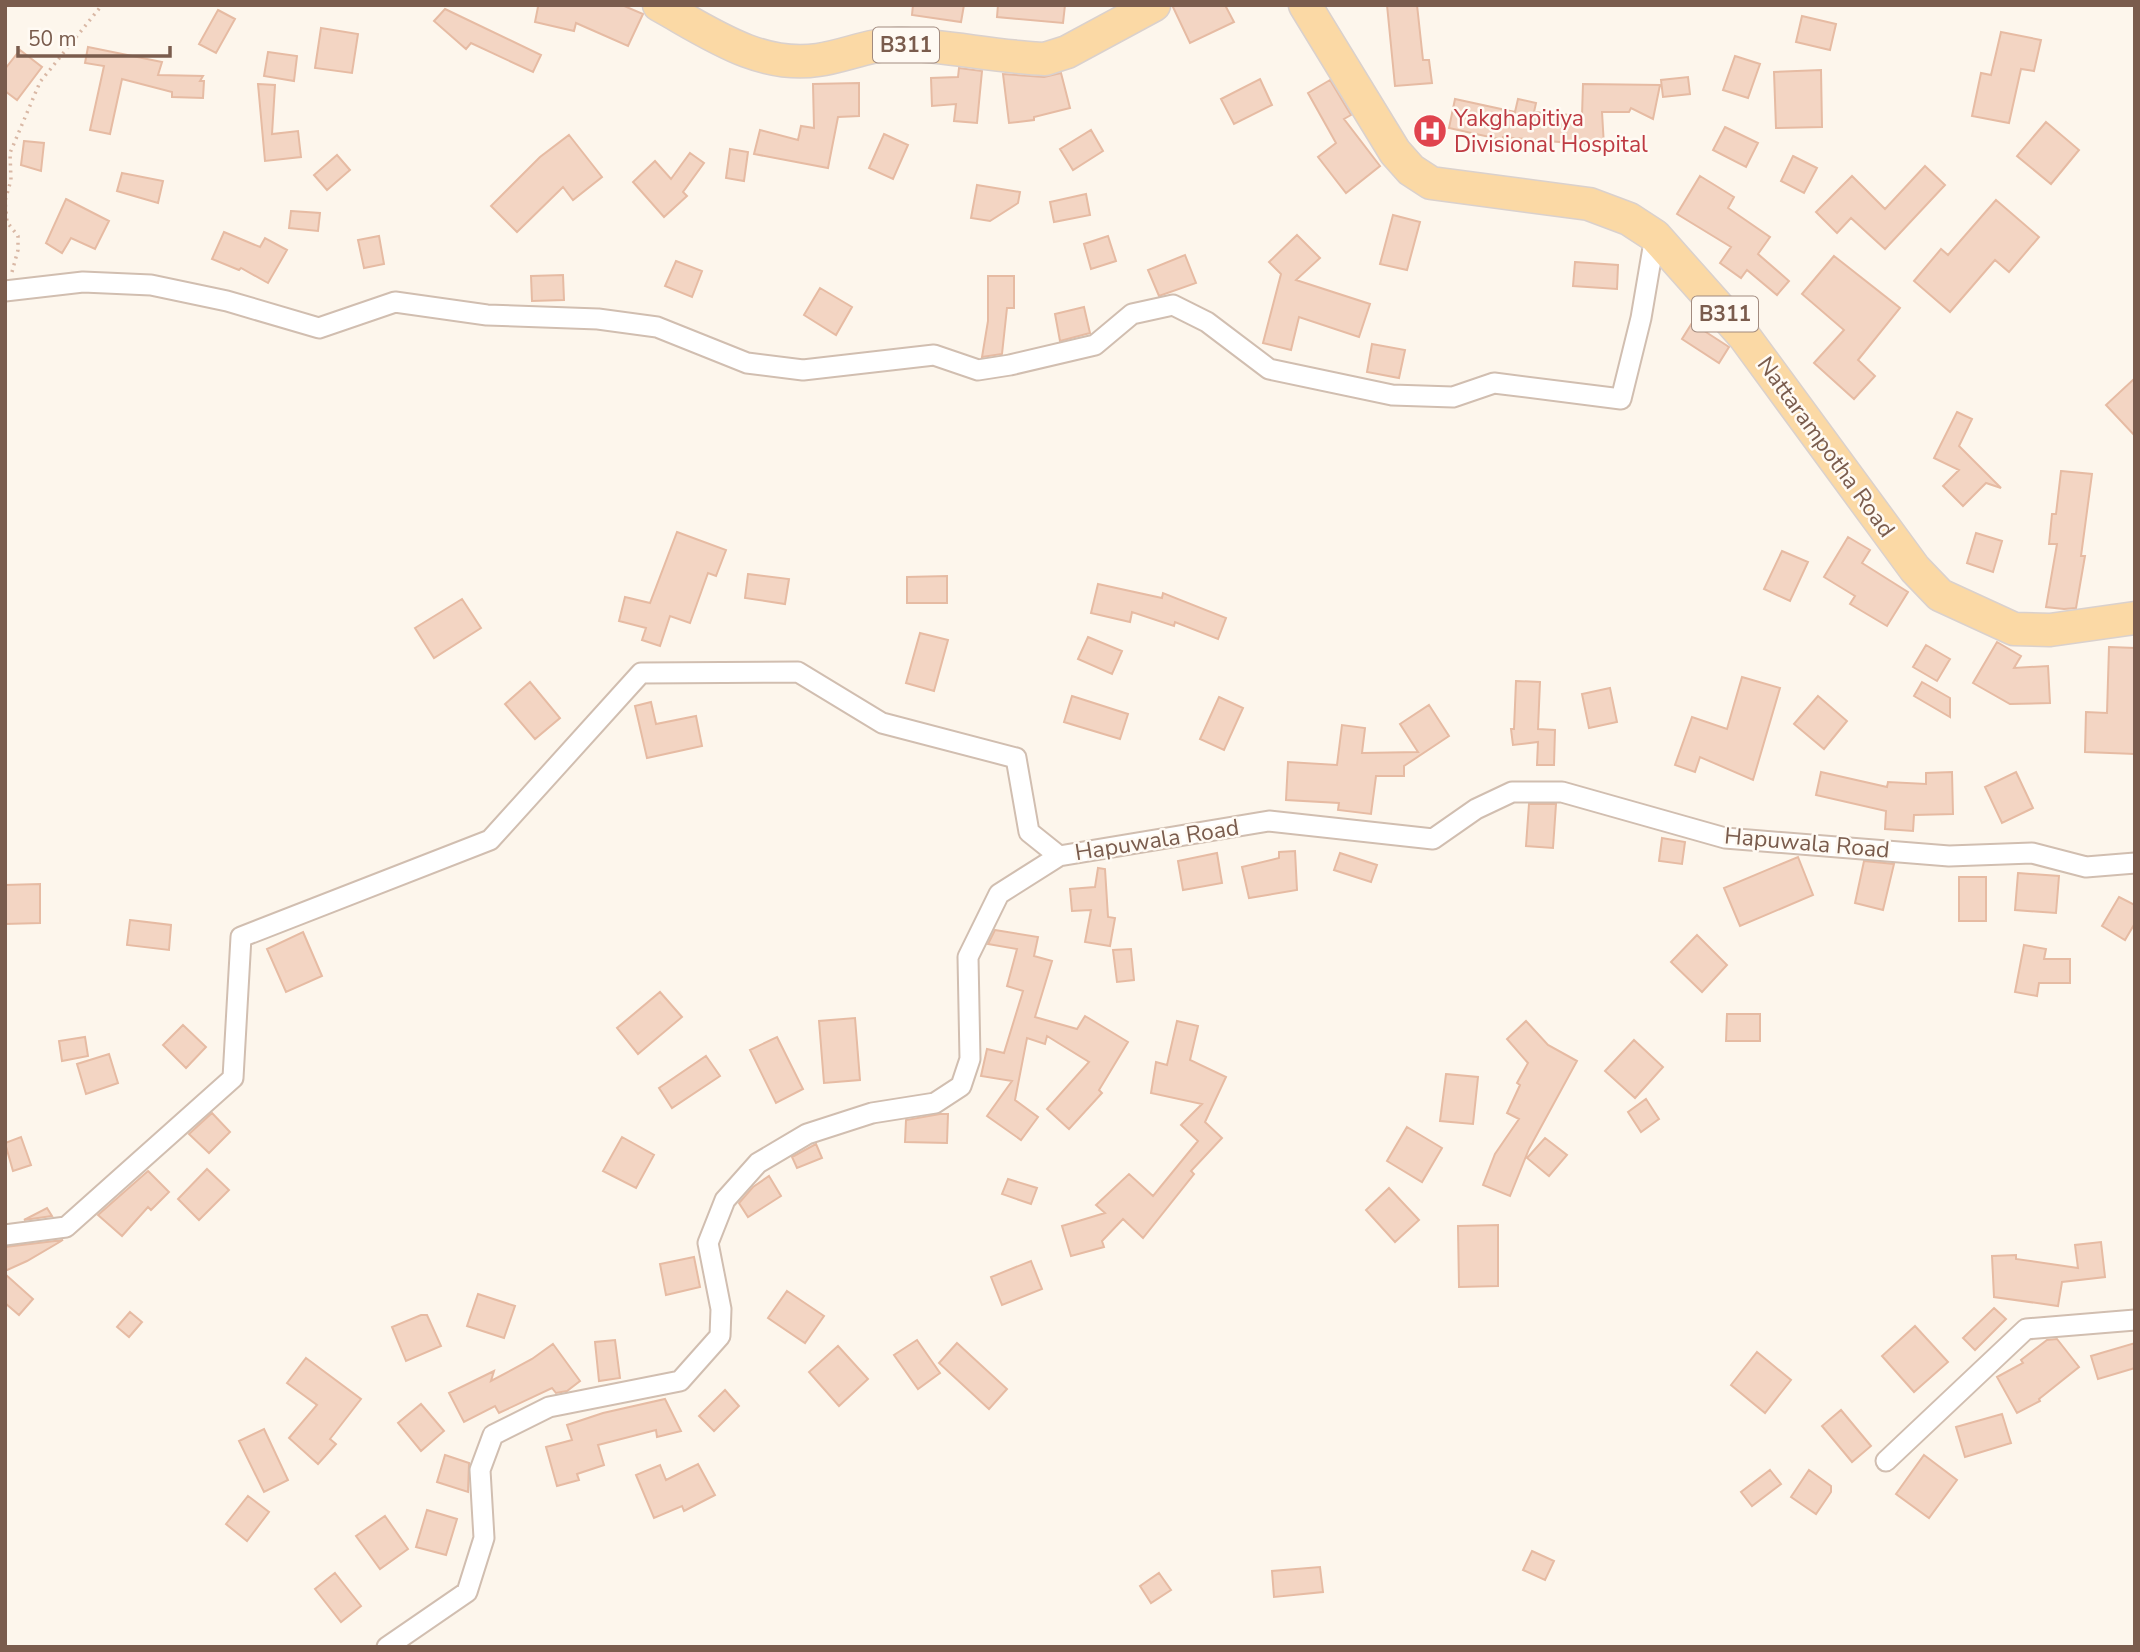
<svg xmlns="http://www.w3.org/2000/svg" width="2140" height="1652" font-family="'Nunito Sans',sans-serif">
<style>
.building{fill:#f3d5c3;stroke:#e6bba3;stroke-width:2}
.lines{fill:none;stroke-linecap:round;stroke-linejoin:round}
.minor-casing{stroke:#d1beb0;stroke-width:23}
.primary-casing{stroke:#dad1cd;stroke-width:35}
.path{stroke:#d9b8a5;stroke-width:3.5;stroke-dasharray:2 5;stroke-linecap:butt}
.minor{stroke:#fff;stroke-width:19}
.primary{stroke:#fbd9a5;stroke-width:32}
.labels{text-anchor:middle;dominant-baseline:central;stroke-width:5;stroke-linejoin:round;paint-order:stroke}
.shield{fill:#fffaf3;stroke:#a28b7f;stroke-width:2}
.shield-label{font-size:21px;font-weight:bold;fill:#7a5c4d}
.health-label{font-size:23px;fill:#be3a42;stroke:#fffaf3;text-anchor:start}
.street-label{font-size:23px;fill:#7a5c4d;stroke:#fffaf3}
</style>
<rect width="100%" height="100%" fill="#fdf6ec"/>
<!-- building -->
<path class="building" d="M 535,5 L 622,5 L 643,14 L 628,46 L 576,23 L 574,31 L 535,22 L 538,7 Z
M 913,5 L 964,5 L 961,22 L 912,15 Z
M 998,5 L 1065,5 L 1063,23 L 997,17 Z
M 1172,5 L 1225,5 L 1234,22 L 1190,43 Z
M 1387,5 L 1417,5 L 1423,60 L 1429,60 L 1432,83 L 1395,86 Z
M 445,9 L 541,55 L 533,72 L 471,43 L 466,49 L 434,21 Z
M 218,10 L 235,19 L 216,53 L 199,44 Z
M 1802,16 L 1836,24 L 1830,50 L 1796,42 Z
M 321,28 L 358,34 L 352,73 L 315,68 Z
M 2001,32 L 2041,40 L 2034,71 L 2021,69 L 2009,123 L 1972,116 L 1981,73 L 1991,75 Z
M 88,47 L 162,62 L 158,75 L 203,76 L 200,81 L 204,81 L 203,98 L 172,97 L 172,92 L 122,79 L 110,134 L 90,130 L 104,66 L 85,63 Z
M 20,50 L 42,67 L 17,100 L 5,91 L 5,69 Z
M 268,52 L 297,56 L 294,81 L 264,76 Z
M 1735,56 L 1760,64 L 1748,98 L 1723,90 Z
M 959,68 L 982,71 L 977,123 L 954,121 L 956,104 L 932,106 L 931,78 L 958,77 Z
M 1821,70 L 1822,127 L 1776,128 L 1774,72 Z
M 1061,73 L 1070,108 L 1034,117 L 1034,120 L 1009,123 L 1003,74 L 1044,77 Z
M 1688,77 L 1690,94 L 1663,97 L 1661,80 Z
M 1260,79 L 1272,105 L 1234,124 L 1221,99 Z
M 1330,80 L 1351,115 L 1344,119 L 1380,166 L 1346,193 L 1318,157 L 1336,143 L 1308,93 Z
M 859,83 L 859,116 L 838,117 L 828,168 L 754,154 L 760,130 L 798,140 L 801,126 L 814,128 L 813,84 Z
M 258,84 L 275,85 L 272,134 L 298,131 L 301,157 L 265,161 Z
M 1583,84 L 1660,85 L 1653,119 L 1631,108 L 1629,112 L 1602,112 L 1604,146 L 1503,137 L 1503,140 L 1449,128 L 1455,99 L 1515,112 L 1518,99 L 1536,103 L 1534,112 L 1582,116 Z
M 2046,122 L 2079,150 L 2051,184 L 2017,156 Z
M 1725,127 L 1758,143 L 1746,167 L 1713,150 Z
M 1091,130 L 1103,151 L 1073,170 L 1060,149 Z
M 884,134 L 908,145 L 893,179 L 869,168 Z
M 569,135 L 602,177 L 573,200 L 563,187 L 517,232 L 491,206 L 540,157 Z
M 24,141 L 44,143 L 41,171 L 21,165 Z
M 730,149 L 748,152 L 744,181 L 726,178 Z
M 690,153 L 704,163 L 683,192 L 687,196 L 664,217 L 633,182 L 655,161 L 671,179 Z
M 337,155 L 350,170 L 327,190 L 314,175 Z
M 1793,156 L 1817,168 L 1804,193 L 1781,181 Z
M 1925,166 L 1945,185 L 1885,249 L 1851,218 L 1837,233 L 1816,212 L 1852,176 L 1885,209 Z
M 122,173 L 163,181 L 158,203 L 117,191 Z
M 1700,176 L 1734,197 L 1728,208 L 1770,237 L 1758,254 L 1789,281 L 1777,295 L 1747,270 L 1741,278 L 1720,263 L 1731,247 L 1677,214 Z
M 977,185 L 1020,192 L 1018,203 L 990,221 L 971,218 Z
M 1086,194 L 1090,215 L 1054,222 L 1050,202 Z
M 66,199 L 109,221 L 95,249 L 71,238 L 62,253 L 46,243 Z
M 1996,200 L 2039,237 L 2009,272 L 1995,260 L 1950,312 L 1914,281 L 1941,249 L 1948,255 Z
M 291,211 L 320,213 L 318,231 L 289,228 Z
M 1393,215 L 1420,222 L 1407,270 L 1380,264 Z
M 224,232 L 260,247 L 265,238 L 287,250 L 268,283 L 241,268 L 239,270 L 212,259 Z
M 1297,235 L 1320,258 L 1296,280 L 1370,304 L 1359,337 L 1299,317 L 1291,350 L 1263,343 L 1281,274 L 1269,262 Z
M 379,236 L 384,264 L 364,268 L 358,240 Z
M 1108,236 L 1116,261 L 1091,269 L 1084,244 Z
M 1185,255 L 1196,283 L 1159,296 L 1148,270 Z
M 1834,256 L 1900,308 L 1858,360 L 1875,376 L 1854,399 L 1814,363 L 1844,330 L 1802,294 Z
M 676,261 L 702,271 L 692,297 L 665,286 Z
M 1575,262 L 1618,265 L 1617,289 L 1573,286 Z
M 563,275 L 564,300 L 532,301 L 531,276 Z
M 988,276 L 1014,276 L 1014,308 L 1007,308 L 1002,354 L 982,357 L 988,321 Z
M 820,288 L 852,307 L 836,335 L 804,315 Z
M 1084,307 L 1090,333 L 1060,341 L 1055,314 Z
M 1692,323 L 1729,347 L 1719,363 L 1682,339 Z
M 1372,344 L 1405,350 L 1399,378 L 1367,372 Z
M 2135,378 L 2135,436 L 2106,405 Z
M 1957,412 L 1972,419 L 1959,446 L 2001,488 L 1986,483 L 1963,506 L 1943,486 L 1959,470 L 1934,458 Z
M 2061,471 L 2092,474 L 2081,556 L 2085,556 L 2076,608 L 2064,609 L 2046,607 L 2057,544 L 2049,544 L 2052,514 L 2056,514 Z
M 677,532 L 726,550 L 716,576 L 708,573 L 690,623 L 670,616 L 660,646 L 642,640 L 646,628 L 619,621 L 625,597 L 650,603 Z
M 1976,533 L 2002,541 L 1993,572 L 1967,563 Z
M 1848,537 L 1870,550 L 1862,563 L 1908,592 L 1887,626 L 1850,604 L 1855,596 L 1824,577 Z
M 1782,551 L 1808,562 L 1790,601 L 1764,589 Z
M 748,574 L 789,579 L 785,604 L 745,598 Z
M 947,576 L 947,603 L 907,603 L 907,577 Z
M 1098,584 L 1162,598 L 1163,593 L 1226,618 L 1218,639 L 1175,622 L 1174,626 L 1132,612 L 1130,622 L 1091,613 Z
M 462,599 L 481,628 L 434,658 L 415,628 Z
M 920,633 L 948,640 L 934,691 L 906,683 Z
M 1088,637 L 1122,651 L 1112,674 L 1078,659 Z
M 1997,642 L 2021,656 L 2014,668 L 2048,666 L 2050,703 L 2010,704 L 1973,683 Z
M 1926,645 L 1950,659 L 1937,681 L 1913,667 Z
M 2109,647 L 2135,648 L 2135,754 L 2085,752 L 2086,712 L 2107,713 Z
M 1742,677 L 1780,688 L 1753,780 L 1700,757 L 1695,772 L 1675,765 L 1692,717 L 1727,729 Z
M 1516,681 L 1540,682 L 1538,729 L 1555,730 L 1554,765 L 1537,765 L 1538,742 L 1513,745 L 1511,729 L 1514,729 Z
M 530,682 L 560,718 L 535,739 L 505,704 Z
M 1922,682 L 1950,698 L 1950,717 L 1914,696 Z
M 1610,688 L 1617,722 L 1589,728 L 1582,694 Z
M 1072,696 L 1128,714 L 1120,739 L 1064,722 Z
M 1818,696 L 1847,721 L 1824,749 L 1794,724 Z
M 1219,697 L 1243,708 L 1224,750 L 1200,739 Z
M 651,702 L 656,724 L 696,716 L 702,746 L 647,758 L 635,706 Z
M 1429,705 L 1449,736 L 1404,766 L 1404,776 L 1376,776 L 1371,814 L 1338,810 L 1339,803 L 1286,800 L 1288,762 L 1337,765 L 1342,725 L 1365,728 L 1362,753 L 1418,752 L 1400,724 Z
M 1821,772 L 1887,787 L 1888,782 L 1926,784 L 1926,773 L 1952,772 L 1953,814 L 1914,815 L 1913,831 L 1885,829 L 1886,811 L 1816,795 Z
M 2016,772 L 2033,808 L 2002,823 L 1985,787 Z
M 1529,804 L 1556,804 L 1553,848 L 1526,846 Z
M 1662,838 L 1685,842 L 1682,864 L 1659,861 Z
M 1295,851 L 1297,890 L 1249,898 L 1242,867 L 1279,858 L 1279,852 Z
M 1217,853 L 1222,883 L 1183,890 L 1178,861 Z
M 1340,853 L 1377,865 L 1371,882 L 1334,870 Z
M 1798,857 L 1813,895 L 1740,926 L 1724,888 Z
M 1864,861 L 1894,864 L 1883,910 L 1855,903 Z
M 1098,868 L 1105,869 L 1108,917 L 1115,918 L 1110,946 L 1085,942 L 1091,910 L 1072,911 L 1070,889 L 1095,887 Z
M 2018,873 L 2059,876 L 2056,913 L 2015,910 Z
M 1959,877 L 1986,877 L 1986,921 L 1959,921 Z
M 40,884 L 40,923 L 5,924 L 5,885 Z
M 2119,897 L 2135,905 L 2135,923 L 2125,940 L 2102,926 Z
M 130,920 L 171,925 L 169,950 L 127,945 Z
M 995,930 L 1038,937 L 1034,956 L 1052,961 L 1035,1017 L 1077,1029 L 1085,1016 L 1128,1042 L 1099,1090 L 1102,1093 L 1069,1129 L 1047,1109 L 1089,1062 L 1047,1036 L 1045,1044 L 1027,1038 L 1015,1100 L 1038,1117 L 1021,1140 L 987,1116 L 1012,1081 L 981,1076 L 987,1049 L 1004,1053 L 1023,991 L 1007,986 L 1017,949 L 988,944 Z
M 303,932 L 322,976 L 286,992 L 267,949 Z
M 1697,935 L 1727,965 L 1702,992 L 1671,962 Z
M 2024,945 L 2046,949 L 2044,959 L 2070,959 L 2070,983 L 2039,983 L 2037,996 L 2015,992 Z
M 1131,949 L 1134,980 L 1117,982 L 1113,950 Z
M 660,992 L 682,1017 L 638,1054 L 617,1028 Z
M 1727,1014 L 1760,1014 L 1760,1041 L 1726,1041 Z
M 855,1018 L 860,1080 L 824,1083 L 819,1021 Z
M 1177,1021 L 1198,1026 L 1190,1060 L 1226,1077 L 1205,1122 L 1222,1138 L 1191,1171 L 1194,1174 L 1143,1238 L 1123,1219 L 1102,1241 L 1104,1247 L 1071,1256 L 1062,1226 L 1105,1213 L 1096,1205 L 1129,1174 L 1153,1196 L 1198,1141 L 1181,1125 L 1202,1104 L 1151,1093 L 1156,1062 L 1167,1065 Z
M 1526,1021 L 1548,1045 L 1577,1061 L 1529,1149 L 1510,1196 L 1483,1185 L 1495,1154 L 1519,1119 L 1507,1113 L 1520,1085 L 1517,1083 L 1528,1063 L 1507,1039 Z
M 183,1025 L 206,1047 L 186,1068 L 163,1045 Z
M 85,1037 L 88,1056 L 62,1061 L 59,1041 Z
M 777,1037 L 803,1089 L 776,1103 L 750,1050 Z
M 1634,1040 L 1663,1067 L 1635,1098 L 1605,1071 Z
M 109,1054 L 118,1083 L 86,1094 L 77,1064 Z
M 706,1056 L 720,1076 L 672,1108 L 659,1088 Z
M 1446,1074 L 1478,1077 L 1473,1124 L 1440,1121 Z
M 1646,1099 L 1659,1119 L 1641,1132 L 1628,1112 Z
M 212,1113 L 230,1132 L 209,1153 L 189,1134 Z
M 940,1114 L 948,1114 L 947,1143 L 905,1142 L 906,1120 Z
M 1407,1127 L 1442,1148 L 1422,1182 L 1387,1161 Z
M 21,1137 L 31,1165 L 13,1171 L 5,1143 Z
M 622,1137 L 654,1155 L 636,1188 L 603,1171 Z
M 1545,1138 L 1567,1155 L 1549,1176 L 1527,1158 Z
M 816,1144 L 822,1158 L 797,1168 L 792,1157 Z
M 207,1169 L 229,1190 L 199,1220 L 178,1199 Z
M 148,1171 L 169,1192 L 151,1210 L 148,1207 L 122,1236 L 98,1215 Z
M 769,1176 L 781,1196 L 748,1217 L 739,1203 L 753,1187 Z
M 1008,1179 L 1037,1188 L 1031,1204 L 1002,1194 Z
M 1389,1188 L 1419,1220 L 1395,1242 L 1366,1210 Z
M 47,1208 L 52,1216 L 24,1220 Z
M 1498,1225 L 1498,1286 L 1459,1287 L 1458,1226 Z
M 63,1240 L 27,1261 L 5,1271 L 5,1247 Z
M 2101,1242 L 2105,1277 L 2062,1282 L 2058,1306 L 1994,1297 L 1992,1256 L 2016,1255 L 2016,1259 L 2078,1268 L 2075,1245 Z
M 694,1257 L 700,1287 L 666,1295 L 660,1264 Z
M 1031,1261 L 1042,1289 L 1002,1305 L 991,1277 Z
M 5,1274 L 33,1299 L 19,1315 L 5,1303 Z
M 787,1291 L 824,1316 L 805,1343 L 768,1318 Z
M 478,1294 L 515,1306 L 504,1338 L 467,1326 Z
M 1994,1308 L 2006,1319 L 1975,1350 L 1963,1338 Z
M 130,1312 L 142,1322 L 129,1337 L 117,1327 Z
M 421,1315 L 427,1315 L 441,1346 L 406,1361 L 392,1327 Z
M 1915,1326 L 1948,1362 L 1914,1392 L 1882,1356 Z
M 2057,1339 L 2079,1367 L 2039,1399 L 2040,1401 L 2017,1413 L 1997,1377 L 2023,1363 L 2021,1360 L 2047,1340 Z
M 615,1340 L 620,1378 L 599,1381 L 595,1342 Z
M 917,1340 L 940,1373 L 918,1389 L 894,1355 Z
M 957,1343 L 1007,1389 L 989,1409 L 939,1363 Z
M 2135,1343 L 2135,1368 L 2098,1379 L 2091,1356 Z
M 553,1344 L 580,1381 L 567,1391 L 556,1393 L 552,1388 L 499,1413 L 495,1406 L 464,1422 L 449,1393 L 494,1371 L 491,1381 L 532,1359 Z
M 838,1346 L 868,1379 L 839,1406 L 809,1372 Z
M 1757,1352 L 1791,1380 L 1765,1413 L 1731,1385 Z
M 306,1358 L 361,1399 L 330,1439 L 336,1444 L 318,1464 L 289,1438 L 317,1405 L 287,1383 Z
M 725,1390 L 739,1406 L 714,1431 L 699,1416 Z
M 665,1399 L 681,1431 L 657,1437 L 656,1430 L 598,1445 L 604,1465 L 577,1474 L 579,1480 L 557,1486 L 546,1447 L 572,1440 L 567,1425 L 603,1413 Z
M 421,1404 L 444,1431 L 421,1451 L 398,1423 Z
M 1841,1410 L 1871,1446 L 1852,1462 L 1822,1426 Z
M 2002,1414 L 2011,1443 L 1965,1457 L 1956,1427 Z
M 264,1429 L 288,1480 L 264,1492 L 239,1441 Z
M 445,1455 L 469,1463 L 468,1492 L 437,1482 Z
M 1924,1455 L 1957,1480 L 1929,1518 L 1896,1494 Z
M 698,1464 L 715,1495 L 684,1511 L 682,1506 L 654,1518 L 636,1475 L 660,1465 L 666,1480 Z
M 1770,1470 L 1781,1484 L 1752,1506 L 1741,1492 Z
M 1809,1470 L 1831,1486 L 1831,1492 L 1816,1514 L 1791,1497 Z
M 248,1496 L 269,1512 L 247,1541 L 226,1524 Z
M 427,1510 L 457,1519 L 446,1555 L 416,1547 Z
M 385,1516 L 408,1549 L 380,1569 L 356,1536 Z
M 1532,1551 L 1554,1561 L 1545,1580 L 1523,1570 Z
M 1320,1567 L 1323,1592 L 1274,1597 L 1272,1571 Z
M 335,1573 L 361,1606 L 341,1622 L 315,1589 Z
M 1159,1573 L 1171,1590 L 1151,1603 L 1140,1586 Z"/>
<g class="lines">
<!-- minor casing -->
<g class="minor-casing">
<path id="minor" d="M 5,291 L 83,282 L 151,285 L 227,301 L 319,328 L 395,302 L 487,315 L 598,319 L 657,327 L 747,363 L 803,370 L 934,355 L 978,370 L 1010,365 L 1095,345 L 1132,314 L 1173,305 L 1207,322 L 1269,369 L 1392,395 L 1453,397 L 1494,383 L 1621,399 L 1641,318 L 1655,236
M 5,1235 L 66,1227 L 233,1078 L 241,937 L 490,840 L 641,673 L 798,672 L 882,723 L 1016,758 L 1029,832 L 1059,856
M 1886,1461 L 2026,1329 L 2135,1320
M 387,1647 L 467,1592 L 484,1538 L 480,1470 L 493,1435 L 549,1407 L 680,1381 L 720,1336 L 721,1309 L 708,1243 L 725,1200 L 758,1163 L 807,1134 L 872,1113 L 935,1103 L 961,1086 L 970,1059 L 968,957 L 999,894 L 1059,856 L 1269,821 L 1433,839 L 1476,809 L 1512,792 L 1562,792 L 1725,838 L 1949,856 L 2032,853 L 2086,867 L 2135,863"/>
</g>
<!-- primary casing -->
<g class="primary-casing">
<path id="primary" d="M 659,5 C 708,32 759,69 818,60 C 846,56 872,43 901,44 C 949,46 997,57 1045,59 L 1067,52 L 1154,5
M 1305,5 L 1395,152 L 1411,170 L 1431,183 L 1589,204 L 1629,219 L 1655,236 L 1744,336 L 1915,569 L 1940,595 L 2014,629 L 2050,630 L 2135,618"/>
</g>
<!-- path -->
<path class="path" d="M 12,272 L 18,250 L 18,236 L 7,222 L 5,201 L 11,180 L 10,153 L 40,82 L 102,5"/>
<!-- minor -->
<use href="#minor" class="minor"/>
<!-- primary -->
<use href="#primary" class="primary"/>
</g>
<!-- icons -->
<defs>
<g id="hospital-disc" transform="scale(1.75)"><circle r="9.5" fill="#e0444e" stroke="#fffaf3"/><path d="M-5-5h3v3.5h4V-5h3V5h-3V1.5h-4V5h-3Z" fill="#fff"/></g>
</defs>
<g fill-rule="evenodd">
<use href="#hospital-disc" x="1430" y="131"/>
</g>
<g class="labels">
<!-- shield labels -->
<g class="shield">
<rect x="873" y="27.5" width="66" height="35" rx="5"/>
<rect x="1692" y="296.5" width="66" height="35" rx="5"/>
</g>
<g class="shield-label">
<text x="906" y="45">B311</text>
<text x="1725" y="314">B311</text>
</g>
<!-- health labels -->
<g class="health-label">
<text x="1454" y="118">Yakghapitiya<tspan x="1454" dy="26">Divisional Hospital</tspan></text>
</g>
<!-- street labels -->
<g class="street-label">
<text transform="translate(1826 447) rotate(54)">Nattarampotha Road</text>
<text transform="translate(1157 840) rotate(-9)">Hapuwala Road</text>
<text transform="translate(1807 843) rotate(5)">Hapuwala Road</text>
</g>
</g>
<!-- border -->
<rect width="2140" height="1652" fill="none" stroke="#7a5c4d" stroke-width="14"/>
<!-- scale -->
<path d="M18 46v10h152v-10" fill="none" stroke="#7a5c4d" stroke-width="3.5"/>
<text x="28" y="46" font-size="21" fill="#7a5c4d" stroke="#fffaf3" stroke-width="5" paint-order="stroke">50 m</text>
</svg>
